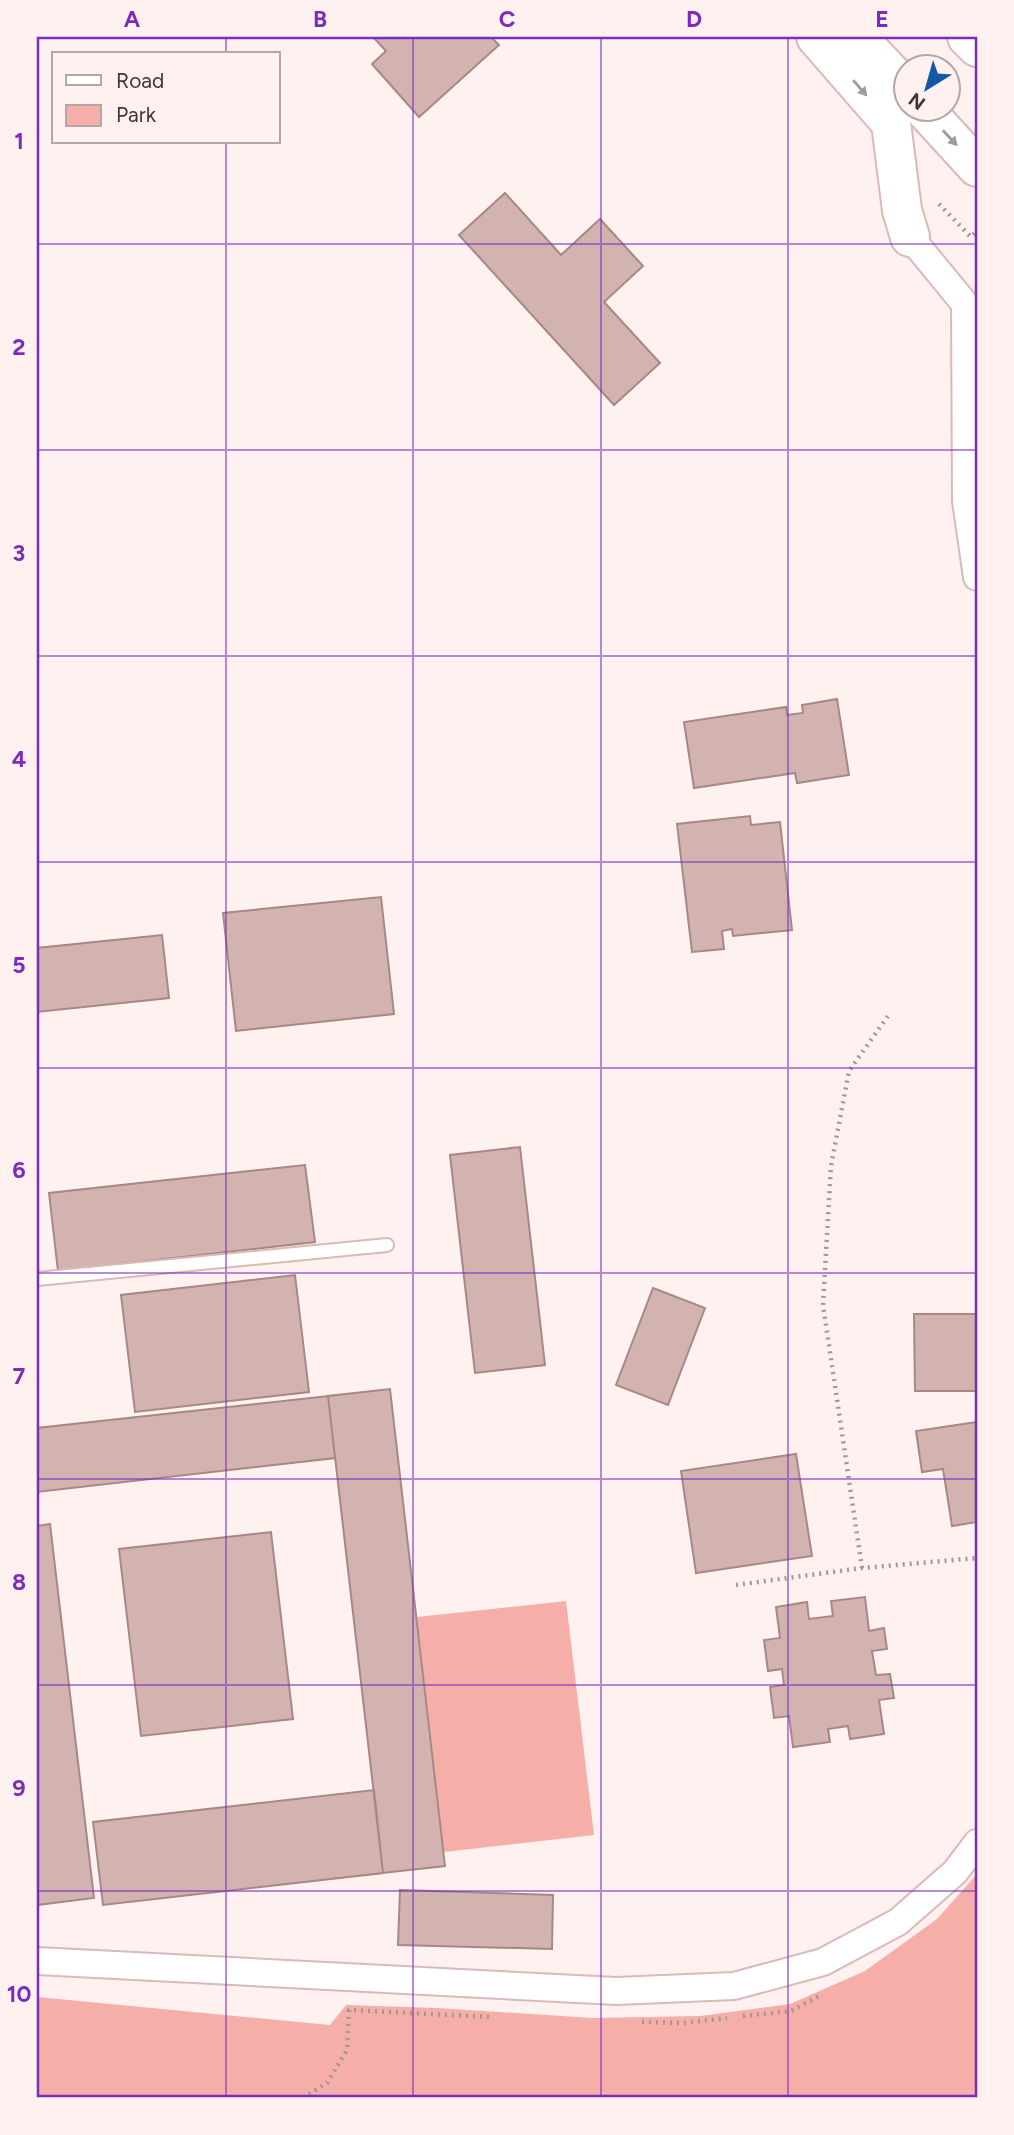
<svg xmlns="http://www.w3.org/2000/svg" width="1014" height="2135" font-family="Figtree,sans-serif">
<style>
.green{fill:#f6aea9}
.building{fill:#d3b3b0;stroke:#a78886;stroke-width:2}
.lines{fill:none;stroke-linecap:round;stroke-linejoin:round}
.lane-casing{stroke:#dab9b7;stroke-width:16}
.street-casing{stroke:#dab9b7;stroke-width:30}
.highway-casing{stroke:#dab9b7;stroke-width:42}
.path{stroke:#a49695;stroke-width:4.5;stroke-dasharray:2 5;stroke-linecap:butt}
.lane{stroke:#fff;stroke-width:12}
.street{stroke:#fff;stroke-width:26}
.highway{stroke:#fff;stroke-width:38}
.oneway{fill:#a09a9a}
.grid{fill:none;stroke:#7b2cbf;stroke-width:2;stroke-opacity:0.55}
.neatline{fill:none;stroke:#7b2cbf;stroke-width:2.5}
.grid-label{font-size:23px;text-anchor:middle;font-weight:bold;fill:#7b2cbf}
</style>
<rect width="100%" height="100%" fill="#fff1f0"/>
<!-- green -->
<path class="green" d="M 566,1601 L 594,1835 L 444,1852 L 417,1617 Z
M 977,1874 L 977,2098 L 37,2098 L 37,1997 L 330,2025 L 346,2005 L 437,2008 L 592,2018 L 700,2016 L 790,2004 L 865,1971 L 937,1919 Z"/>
<!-- building -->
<path class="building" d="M 373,37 L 491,37 L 499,45 L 419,117 L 372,64 L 386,51 Z
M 505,193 L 561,255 L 600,219 L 643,266 L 604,302 L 660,363 L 614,405 L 459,235 Z
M 837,699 L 849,775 L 797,783 L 795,773 L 694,788 L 684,722 L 786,707 L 787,715 L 803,713 L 802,705 Z
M 750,816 L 751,825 L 780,822 L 792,930 L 733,936 L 732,929 L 722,931 L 724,949 L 692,952 L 677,824 Z
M 381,897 L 394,1014 L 236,1031 L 223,913 Z
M 162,935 L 169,998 L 37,1012 L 37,948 Z
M 520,1147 L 545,1365 L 475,1373 L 450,1155 Z
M 305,1165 L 315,1242 L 58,1271 L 49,1193 Z
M 295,1275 L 309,1392 L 135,1412 L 121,1295 Z
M 653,1288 L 705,1308 L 668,1405 L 616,1385 Z
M 914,1314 L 977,1314 L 977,1391 L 915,1391 Z
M 390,1389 L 445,1866 L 383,1873 L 328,1396 Z
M 328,1396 L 335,1458 L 37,1492 L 37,1428 Z
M 977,1422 L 977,1522 L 952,1526 L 943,1469 L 922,1472 L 916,1431 Z
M 796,1454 L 812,1556 L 696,1573 L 681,1471 Z
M 50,1524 L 94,1898 L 37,1905 L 37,1526 Z
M 271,1532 L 293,1719 L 141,1736 L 119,1549 Z
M 865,1597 L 869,1631 L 884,1628 L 887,1649 L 872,1651 L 876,1675 L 890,1674 L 894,1698 L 879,1700 L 884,1734 L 850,1739 L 848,1726 L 828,1729 L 830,1742 L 793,1747 L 789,1716 L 774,1718 L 770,1687 L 784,1685 L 782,1669 L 768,1671 L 764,1640 L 780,1638 L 776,1607 L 807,1602 L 809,1619 L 833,1616 L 831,1601 Z
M 374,1790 L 383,1873 L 103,1905 L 93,1822 Z
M 400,1890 L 553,1895 L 552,1949 L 398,1945 Z"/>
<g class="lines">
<!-- lane casing -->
<g class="lane-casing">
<path id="lane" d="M 37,1279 L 387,1245"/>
</g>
<!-- street casing -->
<g class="street-casing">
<path id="street" d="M 910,237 L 965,304 L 966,501 L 977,577
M 37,1961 L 616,1991 L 734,1986 L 823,1962 L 898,1922 L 955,1872 L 977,1843"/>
</g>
<!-- highway casing -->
<g class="highway-casing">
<path id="highway" d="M 816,37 L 891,123 L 902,210 L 910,237
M 857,37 L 906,89
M 967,37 L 977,47
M 923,108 L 977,167"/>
</g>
<!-- path -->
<path class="path" d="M 939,204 L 971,237 L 977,231
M 862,1568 L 823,1305 L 831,1166 L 849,1071 L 888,1016
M 736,1585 L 862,1568 L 977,1558
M 743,2016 L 791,2011 L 821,1995
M 642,2022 L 683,2023 L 727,2018
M 303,2098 L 327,2083 L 347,2050 L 349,2010 L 493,2017"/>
<!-- lane -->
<use href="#lane" class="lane"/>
<!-- street -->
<use href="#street" class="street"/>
<!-- highway -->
<use href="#highway" class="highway"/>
</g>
<!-- one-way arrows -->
<defs><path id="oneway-solid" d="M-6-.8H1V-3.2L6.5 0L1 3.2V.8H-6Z" transform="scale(1.75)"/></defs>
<g class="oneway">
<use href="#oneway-solid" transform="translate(860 88) rotate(49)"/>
<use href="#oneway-solid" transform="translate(950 138) rotate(47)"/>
</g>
<!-- grid -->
<path class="grid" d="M 226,37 L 226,54M 413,37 L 413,2098M 601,37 L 601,2098M 788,37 L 788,2098M 226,142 L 226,2098M 37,244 L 977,244M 37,450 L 977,450M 37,656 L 977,656M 37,862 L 977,862M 37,1068 L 977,1068M 37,1273 L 977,1273M 37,1479 L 977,1479M 37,1685 L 977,1685M 37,1891 L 977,1891"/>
<!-- border -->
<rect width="1014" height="2135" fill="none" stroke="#fff1f0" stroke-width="77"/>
<!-- legend -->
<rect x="52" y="52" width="228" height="91" fill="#fff1f0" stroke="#b3a6a5" stroke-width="2"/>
<rect x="66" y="75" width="35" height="10" fill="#ffffff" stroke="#b3a6a5" stroke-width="2"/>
<text x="116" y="88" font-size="21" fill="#423534">Road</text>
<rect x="66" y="105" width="35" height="21" fill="#f6aea9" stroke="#b3a6a5" stroke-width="2"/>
<text x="116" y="122" font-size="21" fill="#423534">Park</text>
<!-- north arrow -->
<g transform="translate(927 88) rotate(217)"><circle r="33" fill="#fff1f0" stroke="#b3a6a5" stroke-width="2"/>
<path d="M0-5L12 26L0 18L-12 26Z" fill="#1357a7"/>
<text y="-10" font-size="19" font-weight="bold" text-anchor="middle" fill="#423534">N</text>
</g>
<rect x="38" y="38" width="938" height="2058" class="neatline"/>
<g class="grid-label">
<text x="132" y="27">A</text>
<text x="320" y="27">B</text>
<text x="507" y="27">C</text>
<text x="694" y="27">D</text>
<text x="882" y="27">E</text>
<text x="19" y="149">1</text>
<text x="19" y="355">2</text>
<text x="19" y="561">3</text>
<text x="19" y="767">4</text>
<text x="19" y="973">5</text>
<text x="19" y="1178">6</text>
<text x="19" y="1384">7</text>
<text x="19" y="1590">8</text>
<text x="19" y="1796">9</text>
<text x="19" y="2002">10</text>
</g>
</svg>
